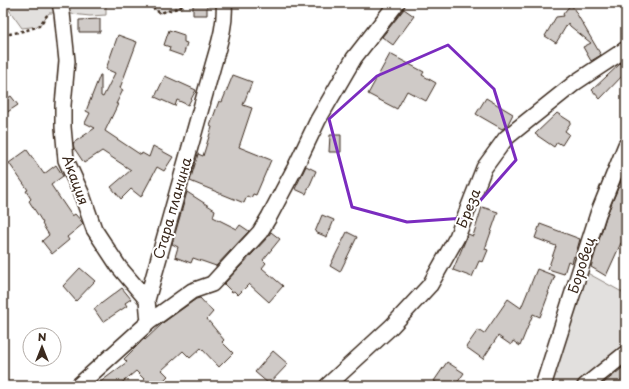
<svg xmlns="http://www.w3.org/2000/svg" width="629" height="389" font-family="'Playpen Sans',sans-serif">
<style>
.green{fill:#e2e0de;stroke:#8e857e}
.building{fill:#cfcac7;stroke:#3b2a1e}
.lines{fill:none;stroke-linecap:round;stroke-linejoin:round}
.street-casing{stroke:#3b2a1e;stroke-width:18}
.path{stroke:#3b2a1e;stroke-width:2.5;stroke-dasharray:3 3;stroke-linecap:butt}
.street{stroke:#fff;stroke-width:15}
.marked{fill:none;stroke:#7b2cbf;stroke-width:3;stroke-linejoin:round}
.labels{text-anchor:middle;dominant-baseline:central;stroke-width:4;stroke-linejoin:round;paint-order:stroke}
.street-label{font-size:14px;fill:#3b2a1e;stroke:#fff}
</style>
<rect width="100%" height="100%" fill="#fff"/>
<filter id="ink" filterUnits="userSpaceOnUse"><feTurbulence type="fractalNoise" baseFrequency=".025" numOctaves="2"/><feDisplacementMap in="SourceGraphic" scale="8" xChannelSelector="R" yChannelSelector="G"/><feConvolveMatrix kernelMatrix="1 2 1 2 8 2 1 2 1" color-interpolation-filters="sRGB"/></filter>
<g filter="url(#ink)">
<!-- green -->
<path class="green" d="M 4,3 L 106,3 L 106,15 L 90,16 L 62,13 L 49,13 L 39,26 L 22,28 Z
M 149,3 L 184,3 L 181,7 L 160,13 L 149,5 Z
M 580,269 L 622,292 L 626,297 L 626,353 L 585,386 L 543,386 Z"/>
<!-- building -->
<path class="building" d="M 193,3 L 207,3 L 207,15 L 193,15 Z
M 571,4 L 601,55 L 591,61 L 583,47 L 591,43 L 570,26 L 568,23 L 556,43 L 545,36 L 556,17 L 564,16 L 563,14 Z
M 404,9 L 414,16 L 393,45 L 382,37 Z
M 100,19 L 100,32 L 79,32 L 79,20 Z
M 169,30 L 184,35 L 184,42 L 187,43 L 183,56 L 169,51 L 170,47 L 164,45 Z
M 118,35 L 137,42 L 120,88 L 123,90 L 116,104 L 118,104 L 105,131 L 141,155 L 142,153 L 149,157 L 153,146 L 173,157 L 164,171 L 157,167 L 141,197 L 131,189 L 121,199 L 111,187 L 131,170 L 102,151 L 84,163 L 74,148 L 73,143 L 95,128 L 85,123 L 90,113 L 86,111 L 100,75 L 101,75 L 101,96 L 103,97 L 115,73 L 106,69 Z
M 390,54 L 424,72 L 422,75 L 436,83 L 426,101 L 407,91 L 397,109 L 368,94 Z
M 621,63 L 626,67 L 626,72 L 600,99 L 592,90 Z
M 233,75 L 252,82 L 243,105 L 252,108 L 239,147 L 271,160 L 256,195 L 253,194 L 251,198 L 247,196 L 244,203 L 190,181 L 198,154 L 203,156 L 212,127 L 210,126 L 219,101 L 222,102 Z
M 165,76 L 196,90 L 188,105 L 177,100 L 175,106 L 155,97 Z
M 11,96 L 18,105 L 3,115 L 3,101 Z
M 486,98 L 513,114 L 507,126 L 502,129 L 476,114 Z
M 557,113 L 571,122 L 565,131 L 569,134 L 562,145 L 557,142 L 554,147 L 535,134 Z
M 330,135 L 341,135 L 341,152 L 329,152 Z
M 27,150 L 44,174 L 56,165 L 63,176 L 51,185 L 72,216 L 75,214 L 82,222 L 83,224 L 67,237 L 69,240 L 52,254 L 42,241 L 49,235 L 42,224 L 43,223 L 29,201 L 31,199 L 26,191 L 28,190 L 9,163 Z
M 306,166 L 316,171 L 306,194 L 295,189 Z
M 626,169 L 626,245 L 621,243 L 606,276 L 591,267 L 606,217 Z
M 187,192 L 215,210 L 213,217 L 237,229 L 240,225 L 249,231 L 216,266 L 193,258 L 191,263 L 175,257 L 178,247 L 172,244 Z
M 482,207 L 498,212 L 485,249 L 488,250 L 483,262 L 479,261 L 472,277 L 453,270 L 468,234 L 473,236 Z
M 322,215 L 334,220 L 327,237 L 315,232 Z
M 540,224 L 580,239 L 575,257 L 574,256 L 572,263 L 568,261 L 564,274 L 548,269 L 556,246 L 535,238 Z
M 271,232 L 280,239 L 263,260 L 266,263 L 262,268 L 283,286 L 269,302 L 249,284 L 238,295 L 234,291 L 232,292 L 224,284 L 267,238 Z
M 347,232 L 357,237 L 340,272 L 330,266 Z
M 80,268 L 95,281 L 76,301 L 63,286 Z
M 537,269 L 555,276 L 548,293 L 549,293 L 540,317 L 533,314 L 520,346 L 513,341 L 511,345 L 498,336 L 483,359 L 466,347 L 478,330 L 484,334 L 508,299 L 521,308 Z
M 122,288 L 131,299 L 125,303 L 127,306 L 103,322 L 94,309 Z
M 200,298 L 213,312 L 207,319 L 224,340 L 222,342 L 233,353 L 219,367 L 201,348 L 190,358 L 183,351 L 162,370 L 168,376 L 158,386 L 151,386 L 136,371 L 118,386 L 95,386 L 127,362 L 124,359 L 144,339 L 145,340 L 164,322 L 196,299 Z
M 273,351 L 288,364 L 269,384 L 255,372 Z
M 447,362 L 464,373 L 455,386 L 442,386 L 434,381 Z
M 626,365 L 626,386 L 600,386 Z"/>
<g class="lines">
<!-- street casing -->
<g class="street-casing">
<path id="street" d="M 60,3 L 62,13 L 67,61 L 63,105 L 63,127 L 66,160 L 82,195 L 94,229 L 119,267 L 147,300
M 149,322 L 192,291 L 212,284 L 260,232 L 269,217 L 295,168 L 318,120 L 354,58 L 397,3
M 78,386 L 149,322 L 147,300 L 212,69 C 218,47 226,26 224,3
M 327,386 L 392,326 L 430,285 L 457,237 L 484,168 L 506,138 L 576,82 L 626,49
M 543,386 L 598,214 L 626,145
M 585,386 L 626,353"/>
</g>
<!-- path -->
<path class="path" d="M 149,3 L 149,5 L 160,13 L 181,7 L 184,3
M 3,33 L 10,34 L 27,30 L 39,26 L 48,14"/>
<!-- street -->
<use href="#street" class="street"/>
</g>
</g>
<!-- marked area -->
<path class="marked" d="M 448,45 L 494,89 L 516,160 L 465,218 L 407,222 L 352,207 L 329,119 L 377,76 Z"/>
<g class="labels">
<!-- street labels -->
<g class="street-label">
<text transform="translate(76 180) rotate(70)">Акация</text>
<text transform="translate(172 208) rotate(-74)">Стара планина</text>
<text transform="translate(468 208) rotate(-68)">Бреза</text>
<text transform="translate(581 265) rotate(-72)">Боровец</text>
</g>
</g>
<!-- margin -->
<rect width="629" height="389" fill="none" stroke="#fff" stroke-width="16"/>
<rect x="8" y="8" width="613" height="373" fill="none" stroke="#3b2a1e" stroke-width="1.5" filter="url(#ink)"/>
<!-- north arrow -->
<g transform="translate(42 347)"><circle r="19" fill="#ffffff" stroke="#b1aaa5"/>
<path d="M0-3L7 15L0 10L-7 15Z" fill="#3b2a1e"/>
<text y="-6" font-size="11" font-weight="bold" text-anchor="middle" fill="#3b2a1e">N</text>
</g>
</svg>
